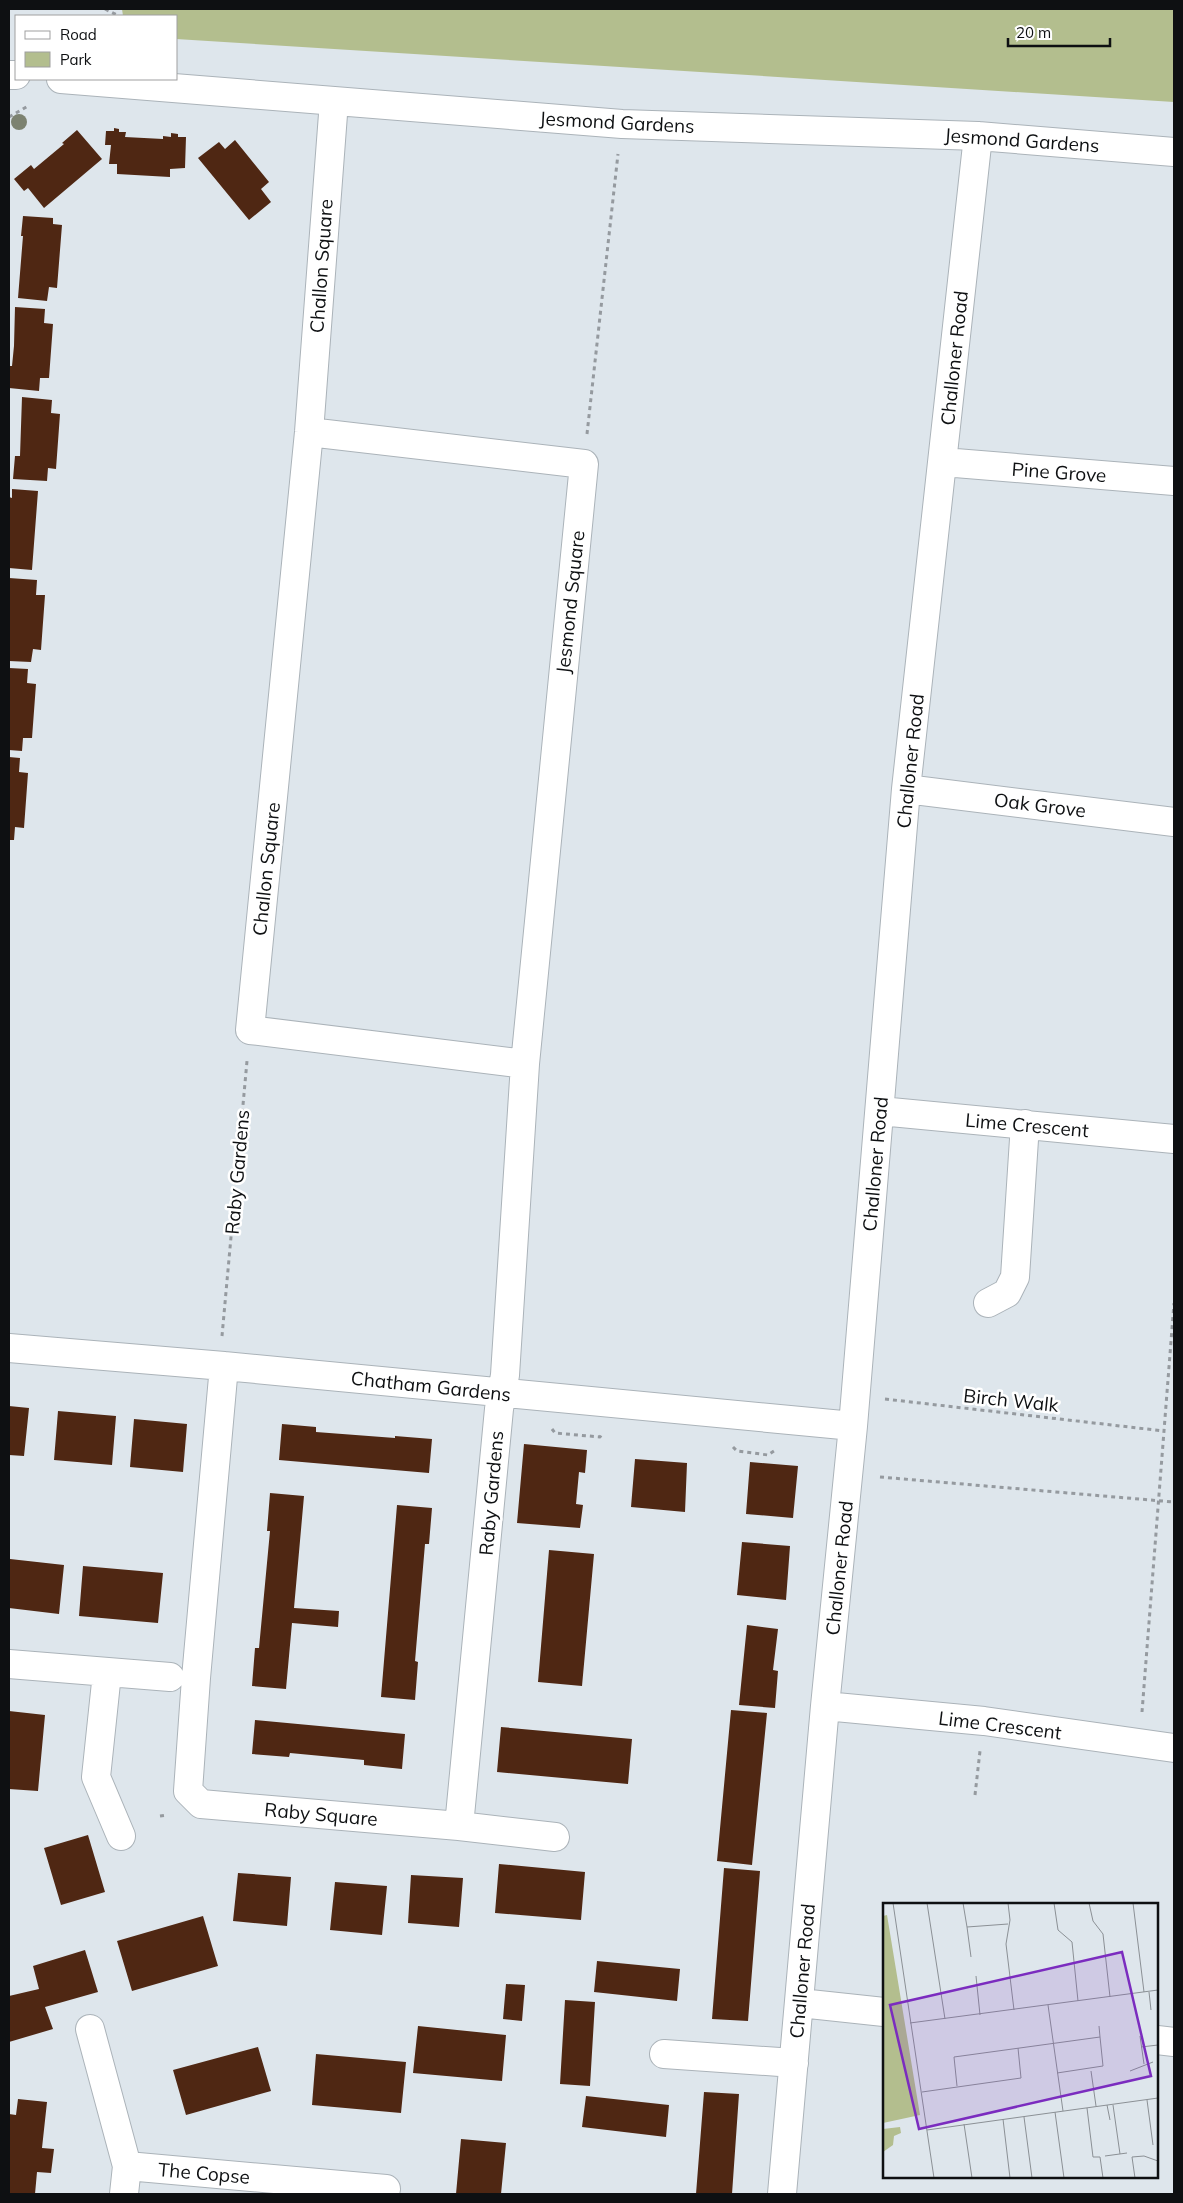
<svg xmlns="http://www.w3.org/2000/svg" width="1183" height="2203" font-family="Mulish,sans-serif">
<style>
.green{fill:#b3be8e}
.building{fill:#4f2713}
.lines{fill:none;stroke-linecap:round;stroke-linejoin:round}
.minor-casing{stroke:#abb3b9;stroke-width:30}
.path{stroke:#959a9f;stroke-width:3;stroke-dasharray:4 4;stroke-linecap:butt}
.minor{stroke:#fff;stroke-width:28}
.tree{fill:#7c8270}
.labels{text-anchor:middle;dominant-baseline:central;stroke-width:5;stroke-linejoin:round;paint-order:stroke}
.street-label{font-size:19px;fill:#0e1012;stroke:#fff}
.inset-road{fill:none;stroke:#8b9095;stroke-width:1}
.view{fill:#7b2cbf;fill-opacity:0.15;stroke:#7b2cbf;stroke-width:2.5}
.inset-edge{fill:none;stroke:#0e1012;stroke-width:2.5}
</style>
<rect width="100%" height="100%" fill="#dee6ec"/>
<!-- green -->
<path class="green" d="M 122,9 L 1174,9 L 1174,102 L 176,39 L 176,16 L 123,16 Z"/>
<!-- building -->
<path class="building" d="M 114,128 L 119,129 L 119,132 L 126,132 L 125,137 L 163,139 L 163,136 L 171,137 L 171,133 L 178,134 L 178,137 L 186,137 L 185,168 L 170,169 L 170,177 L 117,174 L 117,164 L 109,164 L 111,145 L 105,145 L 106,131 L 114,131 Z
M 77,130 L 102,159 L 44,208 L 28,188 L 24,191 L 14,179 L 31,165 L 34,169 L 64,144 L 62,143 Z
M 235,140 L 269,182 L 261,189 L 271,202 L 249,220 L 198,158 L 219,142 L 225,149 Z
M 23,216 L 53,218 L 53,224 L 62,225 L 57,288 L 49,287 L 47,301 L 18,298 L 23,236 L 21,236 Z
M 15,307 L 45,309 L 44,323 L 53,324 L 49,378 L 40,378 L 39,391 L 9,388 L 9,366 L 12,366 L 14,346 Z
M 22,397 L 52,400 L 51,413 L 60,414 L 56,469 L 48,468 L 47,481 L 13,479 L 15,456 L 20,456 Z
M 12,489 L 38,491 L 32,570 L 9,568 L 9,497 L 12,498 Z
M 9,578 L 37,580 L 36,595 L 45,595 L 41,650 L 33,649 L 31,662 L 9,661 Z
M 9,668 L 28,669 L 27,683 L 36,684 L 32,738 L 23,738 L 22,751 L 9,750 Z
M 9,757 L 20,758 L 19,772 L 28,773 L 24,828 L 15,827 L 14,840 L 9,840 Z
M 9,1406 L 29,1408 L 24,1456 L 9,1455 Z
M 58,1411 L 116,1416 L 112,1465 L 54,1460 Z
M 134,1419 L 187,1424 L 183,1472 L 130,1467 Z
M 282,1424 L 316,1427 L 316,1432 L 395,1438 L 395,1436 L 432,1439 L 429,1473 L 279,1460 Z
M 524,1444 L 587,1450 L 585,1473 L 579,1472 L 576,1504 L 583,1505 L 580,1528 L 517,1523 Z
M 635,1459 L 687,1463 L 685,1512 L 631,1507 Z
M 750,1462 L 798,1466 L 793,1518 L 746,1514 Z
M 270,1493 L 304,1496 L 294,1608 L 339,1611 L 338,1627 L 292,1623 L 286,1689 L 252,1686 L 255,1648 L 259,1648 L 270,1531 L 267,1531 Z
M 397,1505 L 432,1508 L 429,1544 L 425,1544 L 415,1661 L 418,1662 L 415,1700 L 381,1697 Z
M 742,1542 L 790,1546 L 786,1600 L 737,1595 Z
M 549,1550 L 594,1554 L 582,1686 L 538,1682 Z
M 10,1559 L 64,1565 L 59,1614 L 9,1608 Z
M 83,1566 L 163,1573 L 158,1623 L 79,1616 Z
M 747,1625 L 778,1629 L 773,1670 L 778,1671 L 775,1708 L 739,1705 Z
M 731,1710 L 767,1713 L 752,1865 L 717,1861 Z
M 9,1711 L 45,1715 L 38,1791 L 9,1789 Z
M 255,1720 L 405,1734 L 402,1769 L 364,1765 L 364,1760 L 290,1753 L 289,1757 L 252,1754 Z
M 501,1727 L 632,1739 L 628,1784 L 497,1772 Z
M 88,1835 L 105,1892 L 61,1905 L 44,1848 Z
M 499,1864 L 585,1872 L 581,1920 L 495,1913 Z
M 724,1868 L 760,1871 L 748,2021 L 712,2019 Z
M 238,1873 L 291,1877 L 287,1926 L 233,1921 Z
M 411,1875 L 463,1878 L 459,1927 L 408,1923 Z
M 335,1882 L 387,1886 L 382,1935 L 330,1930 Z
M 203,1916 L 218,1966 L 132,1991 L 117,1941 Z
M 85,1950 L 98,1992 L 45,2007 L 53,2029 L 9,2042 L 9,1996 L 39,1989 L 33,1966 Z
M 597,1961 L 680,1969 L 677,2001 L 594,1992 Z
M 506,1984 L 525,1985 L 522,2021 L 503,2019 Z
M 565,2000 L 595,2002 L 590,2086 L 560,2084 Z
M 418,2026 L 506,2035 L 502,2081 L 413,2073 Z
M 258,2047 L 271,2091 L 186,2115 L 173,2070 Z
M 316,2054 L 406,2062 L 401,2113 L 312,2105 Z
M 704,2092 L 739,2094 L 732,2194 L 696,2194 Z
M 586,2096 L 669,2105 L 666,2137 L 582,2127 Z
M 18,2099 L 47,2102 L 42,2148 L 54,2149 L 51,2173 L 37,2172 L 35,2194 L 9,2194 L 9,2114 L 16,2115 Z
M 461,2139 L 506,2143 L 501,2194 L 456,2194 Z"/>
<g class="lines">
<!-- minor casing -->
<g class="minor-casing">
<path id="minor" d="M 9,75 L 16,75
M 61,79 L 622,124 L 978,136 L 1174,152
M 334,101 L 309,432 L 250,1030 L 525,1064
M 309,432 L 584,464 L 525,1064 L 505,1375 L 499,1409 L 459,1826 L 555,1837
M 943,462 L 1174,481
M 906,789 L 1174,822
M 880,1111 L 1174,1139
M 988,1303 L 1007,1293 L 1015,1277 L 1025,1124
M 9,1348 L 224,1366 L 853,1426
M 224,1366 L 196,1678 L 188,1791 L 201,1804 L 459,1826
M 9,1664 L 170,1677
M 107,1673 L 96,1777 L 121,1836
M 825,1706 L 984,1721 L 1174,1748
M 800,2003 L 884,2012
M 90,2029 L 127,2166 L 124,2194
M 1157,2040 L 1174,2042
M 664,2054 L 794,2063
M 127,2166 L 386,2189
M 782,2194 L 825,1706 L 853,1426 L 906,789 L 978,136"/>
</g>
<!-- path -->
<path class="path" d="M 105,9 L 119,16
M 9,117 L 28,106
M 587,434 L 618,154
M 222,1336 L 247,1061
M 885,1399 L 1164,1431
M 552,1429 L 555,1433 L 600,1437 L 602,1434
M 733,1447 L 737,1451 L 768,1455 L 774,1451
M 880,1477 L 1174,1502
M 1142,1712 L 1174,1303
M 975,1795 L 980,1751
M 160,1816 L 167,1815"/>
<!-- minor -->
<use href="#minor" class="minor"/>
</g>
<!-- trees -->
<circle class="tree" cx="19" cy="122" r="8"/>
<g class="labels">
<!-- street labels -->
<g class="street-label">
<text transform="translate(617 122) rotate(3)">Jesmond Gardens</text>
<text transform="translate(1022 140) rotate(4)">Jesmond Gardens</text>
<text transform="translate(321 266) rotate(-86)">Challon Square</text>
<text transform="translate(954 358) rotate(-84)">Challoner Road</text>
<text transform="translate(1059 472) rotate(4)">Pine Grove</text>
<text transform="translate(570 602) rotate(-84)">Jesmond Square</text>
<text transform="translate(910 761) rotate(-84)">Challoner Road</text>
<text transform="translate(1040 805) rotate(7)">Oak Grove</text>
<text transform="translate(266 869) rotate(-84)">Challon Square</text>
<text transform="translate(1027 1125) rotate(5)">Lime Crescent</text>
<text transform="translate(875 1164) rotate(-85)">Challoner Road</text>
<text transform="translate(237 1172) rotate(-85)">Raby Gardens</text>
<text transform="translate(431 1386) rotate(6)">Chatham Gardens</text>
<text transform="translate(1011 1400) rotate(6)">Birch Walk</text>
<text transform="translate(491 1493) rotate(-85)">Raby Gardens</text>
<text transform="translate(839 1568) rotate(-84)">Challoner Road</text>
<text transform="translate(1000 1725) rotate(7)">Lime Crescent</text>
<text transform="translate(321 1814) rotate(5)">Raby Square</text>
<text transform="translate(802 1971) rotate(-85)">Challoner Road</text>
<text transform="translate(204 2173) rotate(5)">The Copse</text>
</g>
</g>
<!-- overview -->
<g transform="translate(883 1903)">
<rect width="275" height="275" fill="#dee6ec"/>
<path d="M 4,12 L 37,212 L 0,220 L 0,13 ZM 17,224 L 18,230 L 11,233 L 10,242 L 0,249 L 0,226 Z" fill="#b3be8e"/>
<path class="inset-road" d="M 10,0 L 51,275M 44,0 L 62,116M 80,0 L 84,24 L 125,21M 125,0 L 127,17 L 123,41 L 131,107M 171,0 L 175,27 L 189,39 L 195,98M 206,0 L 210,18 L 220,31 L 227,94M 250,0 L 261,89M 84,24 L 88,54M 93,73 L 97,112M 266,89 L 268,107M 165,102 L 180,208M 27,120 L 275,87M 257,133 L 261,161M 258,144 L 275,142M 208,168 L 213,203M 247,168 L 270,159M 174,170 L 220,163 L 217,134M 74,183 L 71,154 L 217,134 L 216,123M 39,189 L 138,175 L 135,145M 264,197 L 270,242M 224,202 L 227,217M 230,202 L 237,251M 204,205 L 210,254 L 217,254 L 220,275M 172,209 L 181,275M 141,214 L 149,275M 120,216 L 127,275M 81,221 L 89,275M 44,227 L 275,195M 222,253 L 244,250M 252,275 L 249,254 L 261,253 L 275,258"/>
<path class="view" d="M 239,49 L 268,173 L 36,226 L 7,102 Z"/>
<rect width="275" height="275" class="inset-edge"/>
</g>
<!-- border -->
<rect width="1183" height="2203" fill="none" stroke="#0e1012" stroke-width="20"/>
<!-- legend -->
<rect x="15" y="15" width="162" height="65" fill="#ffffff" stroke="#9f9fa0"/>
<rect x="25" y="31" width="25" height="8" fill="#ffffff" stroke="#9f9fa0"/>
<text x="60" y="40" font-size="15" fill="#0e1012">Road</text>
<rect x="25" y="52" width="25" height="15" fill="#b3be8e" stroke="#9f9fa0"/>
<text x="60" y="65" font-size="15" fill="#0e1012">Park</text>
<!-- scale -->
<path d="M1008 38v8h102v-8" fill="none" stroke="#0e1012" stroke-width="2.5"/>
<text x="1016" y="38" font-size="15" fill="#0e1012" stroke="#ffffff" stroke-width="4" paint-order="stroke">20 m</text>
</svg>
